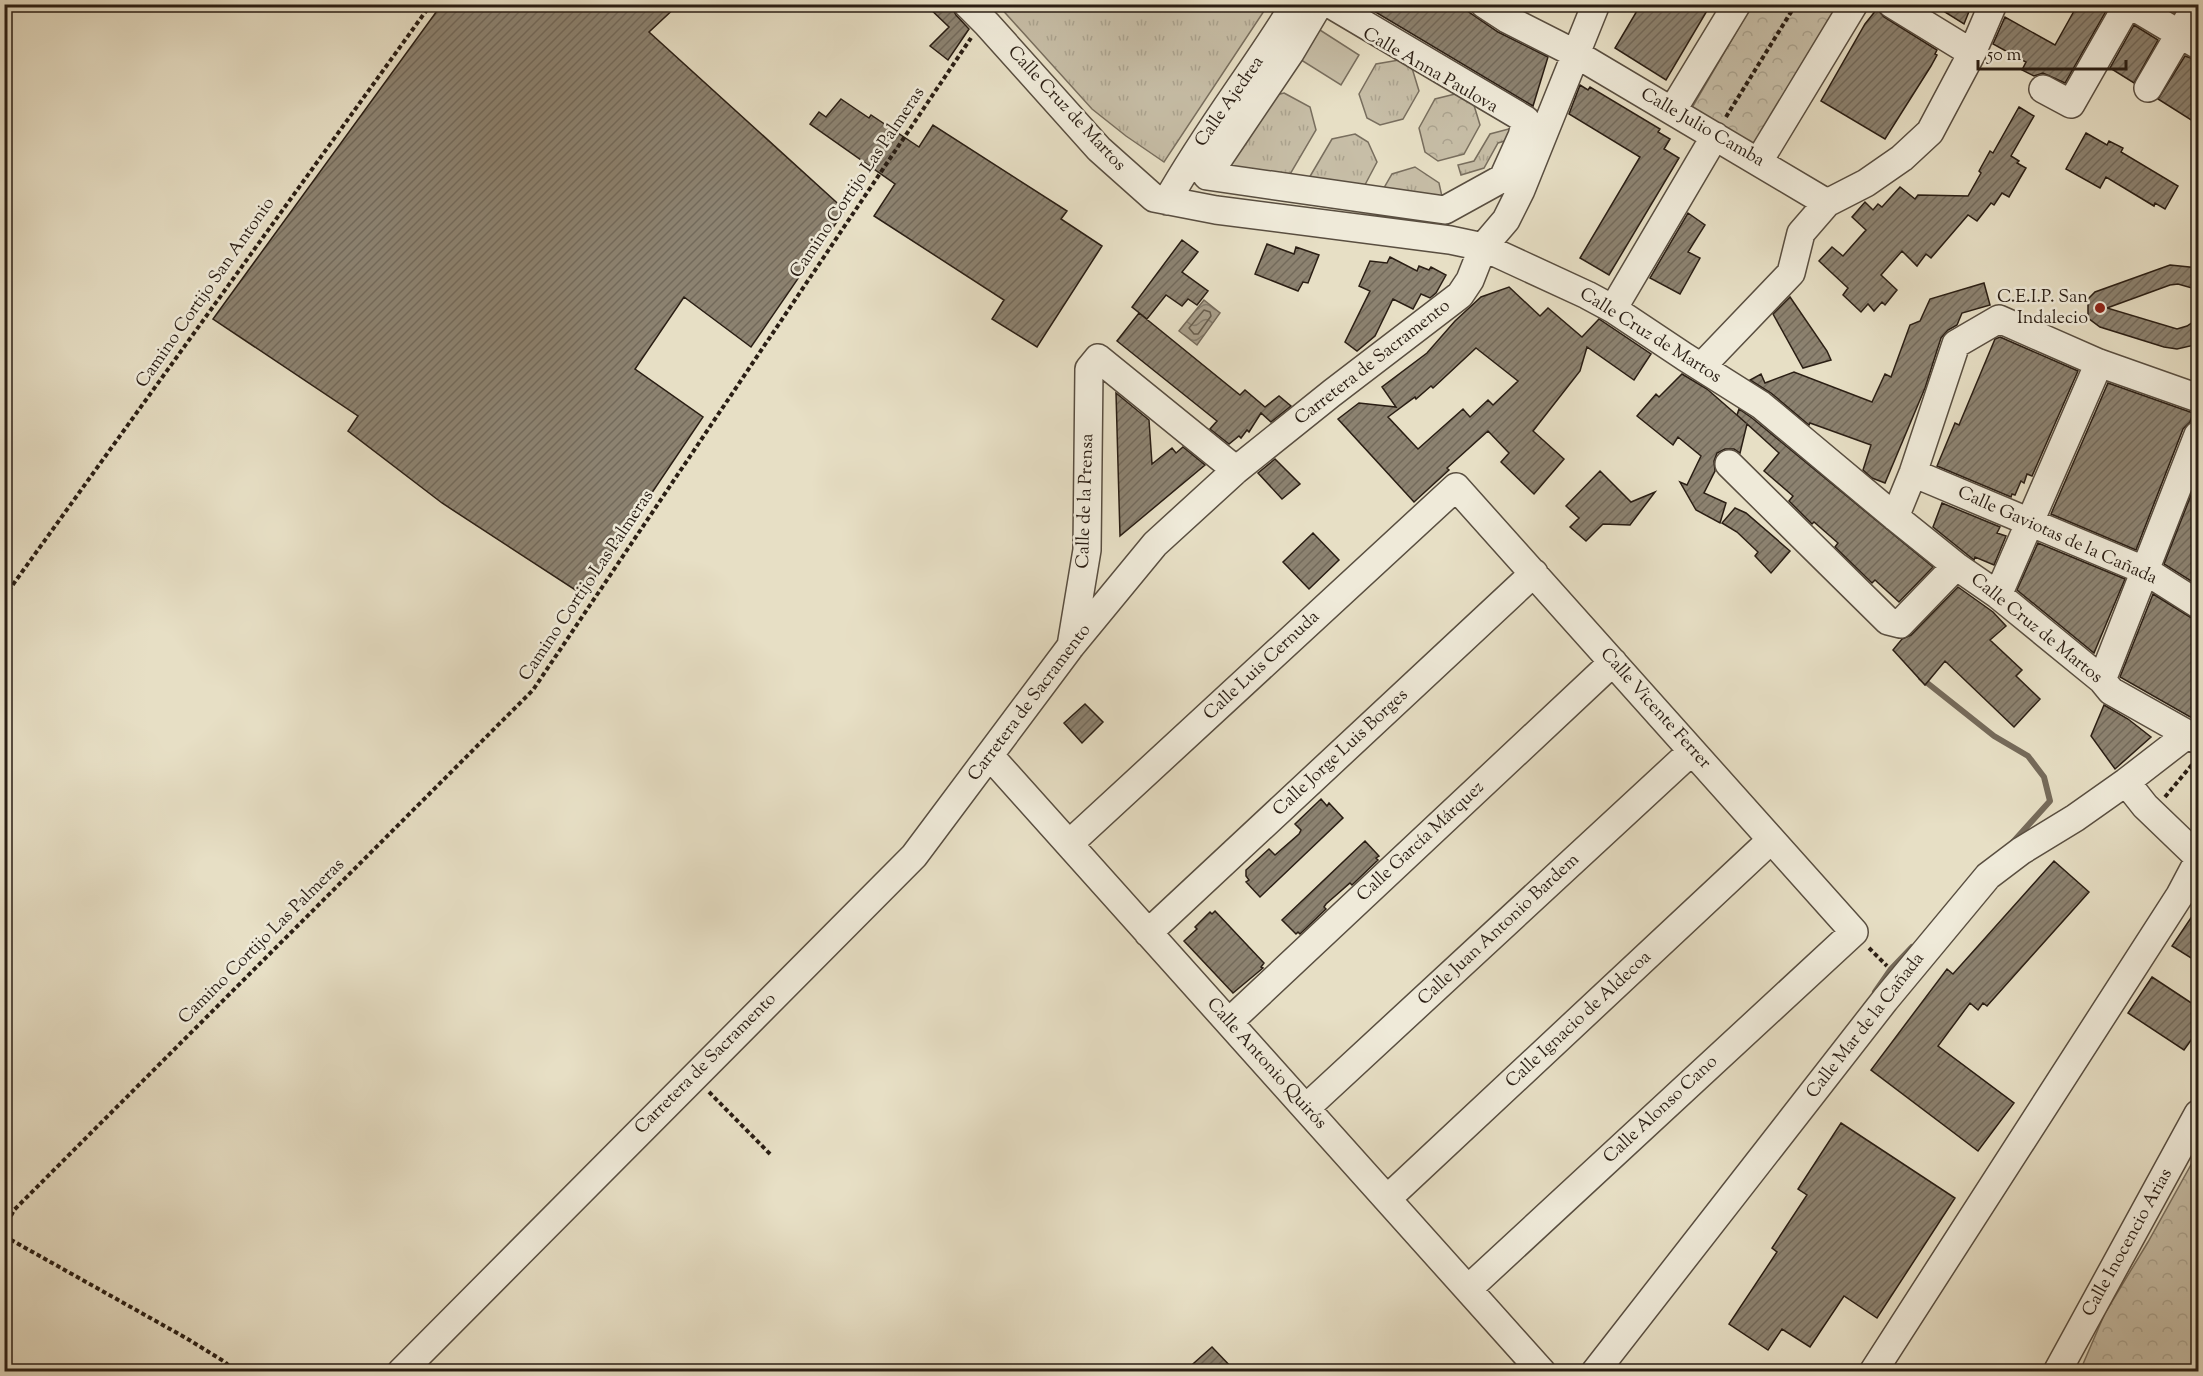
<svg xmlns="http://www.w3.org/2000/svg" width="2203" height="1376" font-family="'Sorts Mill Goudy',serif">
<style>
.grass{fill:url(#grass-tufts);stroke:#786e5e;stroke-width:1.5}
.park{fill:url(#park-crowns);stroke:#786e5e;stroke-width:1.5}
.pitch{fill:#c7bea7;stroke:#786e5e;stroke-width:1.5}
.water{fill:url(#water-waves);stroke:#756a5a;stroke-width:1.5}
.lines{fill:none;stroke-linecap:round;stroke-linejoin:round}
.shore{stroke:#685e4e;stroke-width:1.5}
.stream{stroke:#756a5a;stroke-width:6}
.building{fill:url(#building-hatch);stroke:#2a1e14;stroke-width:1.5;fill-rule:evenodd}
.minor-casing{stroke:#594e40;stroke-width:30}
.path{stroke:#2a1e14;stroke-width:4;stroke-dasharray:4.5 3;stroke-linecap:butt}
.minor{stroke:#efead9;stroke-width:27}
.poi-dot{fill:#8f2418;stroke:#efead9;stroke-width:2}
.labels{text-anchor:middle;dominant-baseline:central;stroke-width:5;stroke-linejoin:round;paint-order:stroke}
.street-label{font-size:18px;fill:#2a1e14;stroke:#efead9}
.poi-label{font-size:18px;fill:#2a1e14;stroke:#efead9;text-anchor:end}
</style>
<defs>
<pattern id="grass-tufts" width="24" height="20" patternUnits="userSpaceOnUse" patternTransform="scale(1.5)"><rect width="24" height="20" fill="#c7bea7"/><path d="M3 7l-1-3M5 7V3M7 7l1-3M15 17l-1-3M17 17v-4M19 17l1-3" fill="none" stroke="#aba38f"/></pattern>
<pattern id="park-crowns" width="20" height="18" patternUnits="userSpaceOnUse" patternTransform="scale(1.5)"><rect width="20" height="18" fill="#c7bea7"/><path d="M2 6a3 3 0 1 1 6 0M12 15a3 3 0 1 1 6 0" fill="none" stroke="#aba38f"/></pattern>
<pattern id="water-waves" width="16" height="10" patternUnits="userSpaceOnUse" patternTransform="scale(1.5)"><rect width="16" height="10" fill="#a79d89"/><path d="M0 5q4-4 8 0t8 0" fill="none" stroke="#887f6f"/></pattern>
<pattern id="building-hatch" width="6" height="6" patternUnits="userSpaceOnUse" patternTransform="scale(1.5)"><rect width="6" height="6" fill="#8c8270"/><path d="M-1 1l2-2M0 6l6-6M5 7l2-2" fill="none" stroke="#736a5b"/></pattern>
</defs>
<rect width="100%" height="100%" fill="#e7dfc5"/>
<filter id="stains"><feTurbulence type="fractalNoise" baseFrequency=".00333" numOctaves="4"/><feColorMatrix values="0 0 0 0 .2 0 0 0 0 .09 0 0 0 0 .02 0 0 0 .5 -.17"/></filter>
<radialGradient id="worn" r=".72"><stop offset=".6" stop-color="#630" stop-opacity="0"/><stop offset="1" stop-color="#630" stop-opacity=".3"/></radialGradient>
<!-- grass -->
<path class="grass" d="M 998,5 L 1268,5 L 1164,162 L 1126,136 L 1092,109 Z
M 1399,60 L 1412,68 L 1419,91 L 1403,119 L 1380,125 L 1367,118 L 1359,94 L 1376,64 Z
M 1284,93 L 1310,107 L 1316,130 L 1282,188 L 1207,176 L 1259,99 Z
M 1516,127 L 1522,136 L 1498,143 L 1484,168 L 1461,175 L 1458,165 L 1474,161 L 1490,134 Z
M 1355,134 L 1368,142 L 1377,162 L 1358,198 L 1302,190 L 1332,139 Z
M 1415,167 L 1439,183 L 1445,210 L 1377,200 L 1392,174 Z"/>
<!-- park -->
<path class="park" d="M 1752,5 L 1841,5 L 1758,149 L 1690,111 Z
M 1459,93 L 1473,102 L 1480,125 L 1464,154 L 1438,161 L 1425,152 L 1419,128 L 1435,99 Z
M 2197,1154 L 2198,1155 L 2198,1371 L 2080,1371 L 2105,1313 L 2148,1242 Z"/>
<!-- pitch -->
<path class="pitch" d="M 1309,23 L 1359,55 L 1341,85 L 1290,53 Z"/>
<!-- water -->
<path class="water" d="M 1204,300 L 1220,313 L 1197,345 L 1179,331 Z"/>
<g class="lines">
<!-- shore -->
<path class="shore" d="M 1204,310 L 1210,312 L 1211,316 L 1198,334 L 1194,334 L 1189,328 Z"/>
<!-- stream -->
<path class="stream" d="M 1921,678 L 1994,736 L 2028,756 L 2044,777 L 2050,801 L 2013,842
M 1875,992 L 1891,969 L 1912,947"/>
</g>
<!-- building -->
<path class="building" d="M 442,4 L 679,4 L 649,32 L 845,210 L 751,347 L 684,297 L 635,369 L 703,417 L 583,595 L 442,503 L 348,431 L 358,416 L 213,319 Z
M 925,4 L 950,4 L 956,15 L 969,29 L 948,60 L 930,46 L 949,27 Z
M 1362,4 L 1457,4 L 1498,32 L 1548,57 L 1533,106 Z
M 1641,4 L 1711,4 L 1666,80 L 1615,48 Z
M 1932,4 L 1972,4 L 1964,24 Z
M 2078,4 L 2110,4 L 2065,83 L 2043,73 L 2034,76 L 2022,70 L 2026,62 L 1993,44 L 2005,17 L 2055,45 Z
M 2161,4 L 2178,4 L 2174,12 Z
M 1877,9 L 1884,17 L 1937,50 L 1935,54 L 1937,55 L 1931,66 L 1885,139 L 1821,101 L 1865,24 Z
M 2134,25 L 2158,40 L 2134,83 L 2110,68 Z
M 2185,56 L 2199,61 L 2199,125 L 2158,99 Z
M 1580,85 L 1588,90 L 1590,87 L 1660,129 L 1658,132 L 1670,139 L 1664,149 L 1679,158 L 1609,275 L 1580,258 L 1640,157 L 1569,114 Z
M 841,99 L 869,118 L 871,115 L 919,147 L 933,125 L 1067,211 L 1061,219 L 1102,246 L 1037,347 L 992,319 L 1004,300 L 874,216 L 895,184 L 810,124 L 819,112 L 826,117 Z
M 2019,107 L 2034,116 L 2011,156 L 2019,161 L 2017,163 L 2026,168 L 2009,197 L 2002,193 L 1994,205 L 1991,203 L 1977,221 L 1968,215 L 1931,258 L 1926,254 L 1917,266 L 1902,251 L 1881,275 L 1897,290 L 1885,305 L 1882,302 L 1874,311 L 1868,304 L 1861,312 L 1843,295 L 1848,288 L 1819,261 L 1832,247 L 1843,256 L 1866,230 L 1852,217 L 1865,202 L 1873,210 L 1878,204 L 1882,207 L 1900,187 L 1915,199 L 1918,195 L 1968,196 L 1981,173 L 1979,171 L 1990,151 L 1993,153 Z
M 2086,133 L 2107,145 L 2109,141 L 2123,148 L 2121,152 L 2178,186 L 2165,209 L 2155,203 L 2154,206 L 2106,177 L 2100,188 L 2066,169 Z
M 1688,213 L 1705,225 L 1688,252 L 1700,258 L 1680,294 L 1650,278 Z
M 1182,240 L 1198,252 L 1182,272 L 1208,291 L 1197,305 L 1188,299 L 1182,306 L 1166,295 L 1147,319 L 1132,307 Z
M 1267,244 L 1294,254 L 1296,247 L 1319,255 L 1308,283 L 1303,282 L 1298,291 L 1255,274 Z
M 1390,257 L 1417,271 L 1419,266 L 1429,270 L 1431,267 L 1446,275 L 1436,293 L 1430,298 L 1421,294 L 1413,309 L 1393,299 L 1375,336 L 1357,351 L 1345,342 L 1370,291 L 1359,286 L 1370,261 L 1387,263 Z
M 2170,265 L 2199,268 L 2199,290 L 2178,284 L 2170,285 L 2107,308 L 2177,329 L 2187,326 L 2199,318 L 2199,344 L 2177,349 L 2164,347 L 2100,327 L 2088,318 L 2088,299 L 2095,292 Z
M 1984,283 L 1990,305 L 1962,313 L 1957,325 L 1948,330 L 1941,338 L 1925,388 L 1885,483 L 1872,478 L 1863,470 L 1871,445 L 1810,423 L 1809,425 L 1771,393 L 1750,380 L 1761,374 L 1765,383 L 1794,372 L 1872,402 L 1885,374 L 1891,377 L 1910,325 L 1920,321 L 1930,299 Z
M 1509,287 L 1540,316 L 1548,308 L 1582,337 L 1599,319 L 1651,354 L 1634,380 L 1587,347 L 1580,371 L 1533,431 L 1564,459 L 1534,494 L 1501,462 L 1509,453 L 1488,431 L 1447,468 L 1449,470 L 1414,502 L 1338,419 L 1359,403 L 1396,407 L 1382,387 L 1427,353 L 1455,321 L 1481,297 ZM 1476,348 L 1518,381 L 1493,405 L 1488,400 L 1470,417 L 1463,409 L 1418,449 L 1388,417 L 1415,397 L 1416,399 L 1431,386 L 1433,388 Z
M 1790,297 L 1827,351 L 1831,360 L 1803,368 L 1773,314 Z
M 1139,313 L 1240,395 L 1245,390 L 1265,407 L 1279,396 L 1291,406 L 1271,422 L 1261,413 L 1249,432 L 1247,430 L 1241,438 L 1239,436 L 1229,444 L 1210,429 L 1217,421 L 1117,341 Z
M 2000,337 L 2078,371 L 2032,476 L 2027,474 L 2024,483 L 2021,481 L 2015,495 L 2012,494 L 2011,497 L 1937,466 L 1955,423 L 1959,425 L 1995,339 Z
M 1682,374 L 1707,389 L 1746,423 L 1737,415 L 1739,409 L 1752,418 L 1933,567 L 1899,602 L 1875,580 L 1872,583 L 1835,547 L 1838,543 L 1814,522 L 1812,524 L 1789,501 L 1793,496 L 1764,471 L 1779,453 L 1747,424 L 1740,453 L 1734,449 L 1725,449 L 1717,453 L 1714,461 L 1715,471 L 1704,493 L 1726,503 L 1720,523 L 1696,510 L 1680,482 L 1687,485 L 1701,456 L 1678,437 L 1673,445 L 1637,416 L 1656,394 L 1659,397 Z
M 2108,383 L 2193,413 L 2190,422 L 2183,429 L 2136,550 L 2051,514 Z
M 1116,393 L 1149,420 L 1152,464 L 1172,448 L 1176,453 L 1183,447 L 1205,465 L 1120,536 Z
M 1275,459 L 1300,484 L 1282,499 L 1258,473 Z
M 1600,471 L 1631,502 L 1655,492 L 1630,525 L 1603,524 L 1586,541 L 1570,527 L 1579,518 L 1566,506 Z
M 2193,490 L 2199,492 L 2199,586 L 2164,564 Z
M 1942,503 L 2000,527 L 1997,533 L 2006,536 L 1994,565 L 1975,557 L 1974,560 L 1933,527 Z
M 1735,508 L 1746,513 L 1790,551 L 1771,573 L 1755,556 L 1758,552 L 1737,532 L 1722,523 Z
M 1313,533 L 1339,560 L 1309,589 L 1283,562 Z
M 2038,543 L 2125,579 L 2094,653 L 2017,590 Z
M 1958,587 L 1993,612 L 2006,626 L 1990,640 L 2022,670 L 2016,676 L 2040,699 L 2014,727 L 1945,661 L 1925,685 L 1893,650 L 1902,639 L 1911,635 Z
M 2153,594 L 2190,617 L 2199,620 L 2199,722 L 2120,677 Z
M 1085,704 L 1103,722 L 1082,743 L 1064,723 Z
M 2104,705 L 2128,719 L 2151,737 L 2115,769 L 2091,736 Z
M 1321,799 L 1327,806 L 1329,803 L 1343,818 L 1260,897 L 1246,882 L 1249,880 L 1246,876 L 1246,870 L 1269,849 L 1275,855 L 1299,834 L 1301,830 L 1295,824 Z
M 1365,841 L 1379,856 L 1376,858 L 1378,860 L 1352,885 L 1350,883 L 1326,904 L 1324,907 L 1326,909 L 1300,934 L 1298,932 L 1296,934 L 1282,920 Z
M 2054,861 L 2089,892 L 1987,1006 L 1983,1003 L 1978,1010 L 1970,1003 L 1938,1046 L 2014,1103 L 1978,1151 L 1871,1070 L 1947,969 L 1953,974 Z
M 2199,906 L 2199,963 L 2172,946 Z
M 1215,911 L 1264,963 L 1261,967 L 1263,968 L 1233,993 L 1184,941 L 1197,929 L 1195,927 L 1210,912 L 1212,914 Z
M 2152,977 L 2199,1008 L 2199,1029 L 2184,1050 L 2128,1013 Z
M 1841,1123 L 1955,1198 L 1877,1318 L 1844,1296 L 1810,1347 L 1782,1329 L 1768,1350 L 1729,1324 L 1777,1252 L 1772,1248 L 1807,1195 L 1798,1189 Z
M 1212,1347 L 1235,1371 L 1185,1371 Z"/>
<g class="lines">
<!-- minor casing -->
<g class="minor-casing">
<path id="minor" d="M 967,4 L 987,24 L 1099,149 L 1154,198 L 1216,210 L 1450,240 L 1483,247 L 1587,295 L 1613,309 L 1685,357 L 1761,405 L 1895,517 L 1956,566 L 1998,595 L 2102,680 L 2111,691 L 2198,740
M 1319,4 L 1290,53 L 1207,176 L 1445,210 L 1503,178 L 1522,136 L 1526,120 L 1330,4
M 1484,4 L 1507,19 L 1576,54 L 1827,203
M 1892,4 L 1972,53
M 2129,4 L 2198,45
M 2148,88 L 2197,4
M 2043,89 L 2071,104 L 2128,4
M 1672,111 L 1737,4
M 1759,161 L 1854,4
M 1167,201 C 1205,133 1254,71 1295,4
M 1613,309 L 1715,136
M 1701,367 L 1791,273 L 1801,233 L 1827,203 L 1866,183 L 1902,158 L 1930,132 L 1972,53 L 1993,4
M 1729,464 L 1888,621 L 1900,624 L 1956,566
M 1913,473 L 2146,571 L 2198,604
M 1895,517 L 1913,473 L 1956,344 L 1999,319 L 2099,363 L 2198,398
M 1998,595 L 2099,363
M 1071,646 L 1087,550 L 1089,369 L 1098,358 L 1236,470
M 2102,680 L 2198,435
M 990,756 L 1542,1372
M 2126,782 L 2145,806 L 2198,857
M 1069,844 L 1456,487 L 1854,932 L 1468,1289
M 1148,933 L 1534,573
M 1229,1022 L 1613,662
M 1306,1108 L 1692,751
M 1387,1199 L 1771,840
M 401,1372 L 914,856 L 1071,646 L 1155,544 L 1236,470 L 1332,393 L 1460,295 L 1470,280 L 1483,247 L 1506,220 L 1521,190 L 1596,4
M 1595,1372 L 1885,1000 L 1988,876 L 2021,851 L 2075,818 L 2126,782 L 2188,734
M 1873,1372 L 2180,895 L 2198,861
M 2057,1372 L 2198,1114"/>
</g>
<!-- path -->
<path class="path" d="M 1726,117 L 1796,4
M 4,597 L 431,4
M 2165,797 L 2195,761
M 1869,948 L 1887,966
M 709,1092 L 772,1156
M 4,1229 L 14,1210 L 533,690 L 971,38
M 4,1236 L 186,1338 L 225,1362 L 235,1372"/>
<!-- minor -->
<use href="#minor" class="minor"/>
</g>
<!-- markers -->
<circle class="poi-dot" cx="2100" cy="308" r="6"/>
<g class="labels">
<!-- street labels -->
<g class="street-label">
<text transform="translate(1430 71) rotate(30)">Calle Anna Paulova</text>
<text transform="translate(1230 102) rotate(-55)">Calle Ajedrea</text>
<text transform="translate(1066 109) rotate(47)">Calle Cruz de Martos</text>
<text transform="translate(1702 128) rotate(30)">Calle Julio Camba</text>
<text transform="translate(858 183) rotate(-56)">Camino Cortijo Las Palmeras</text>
<text transform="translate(206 293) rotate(-55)">Camino Cortijo San Antonio</text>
<text transform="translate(1650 336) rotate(32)">Calle Cruz de Martos</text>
<text transform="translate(1373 363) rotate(-38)">Carretera de Sacramento</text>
<text transform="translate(1086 501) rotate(-88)">Calle de la Prensa</text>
<text transform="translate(2057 536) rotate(24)">Calle Gaviotas de la Cañada</text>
<text transform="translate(587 586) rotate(-56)">Camino Cortijo Las Palmeras</text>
<text transform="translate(2036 629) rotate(39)">Calle Cruz de Martos</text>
<text transform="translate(1262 666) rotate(-43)">Calle Luis Cernuda</text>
<text transform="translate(1030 703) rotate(-53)">Carretera de Sacramento</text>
<text transform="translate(1655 709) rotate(48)">Calle Vicente Ferrer</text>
<text transform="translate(1341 753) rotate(-43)">Calle Jorge Luis Borges</text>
<text transform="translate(1421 842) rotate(-43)">Calle García Márquez</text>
<text transform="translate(1499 930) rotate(-43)">Calle Juan Antonio Bardem</text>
<text transform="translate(262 942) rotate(-45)">Camino Cortijo Las Palmeras</text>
<text transform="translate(1579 1020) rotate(-43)">Calle Ignacio de Aldecoa</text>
<text transform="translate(1866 1026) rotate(-52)">Calle Mar de la Cañada</text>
<text transform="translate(706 1064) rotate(-45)">Carretera de Sacramento</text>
<text transform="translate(1266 1064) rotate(48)">Calle Antonio Quirós</text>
<text transform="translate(1661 1110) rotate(-43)">Calle Alonso Cano</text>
<text transform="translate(2128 1243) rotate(-61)">Calle Inocencio Arias</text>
</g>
<!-- poi labels -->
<g class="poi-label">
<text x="2088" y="298">C.E.I.P. San<tspan x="2088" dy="21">Indalecio</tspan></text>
</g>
</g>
<!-- margin -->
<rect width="2203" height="1376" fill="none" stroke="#e7dfc5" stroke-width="24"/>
<rect x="6" y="6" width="2191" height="1364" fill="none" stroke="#2a1e14" stroke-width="3"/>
<rect x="12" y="12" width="2179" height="1352" fill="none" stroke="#2a1e14" stroke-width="1.5"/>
<!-- scale -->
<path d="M1978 60v9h148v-9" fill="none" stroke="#2a1e14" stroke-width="3"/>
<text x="1987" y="60" font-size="18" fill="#2a1e14" stroke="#efead9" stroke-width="4.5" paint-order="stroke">50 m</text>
<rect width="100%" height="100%" filter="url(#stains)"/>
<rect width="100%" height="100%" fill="url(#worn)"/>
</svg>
